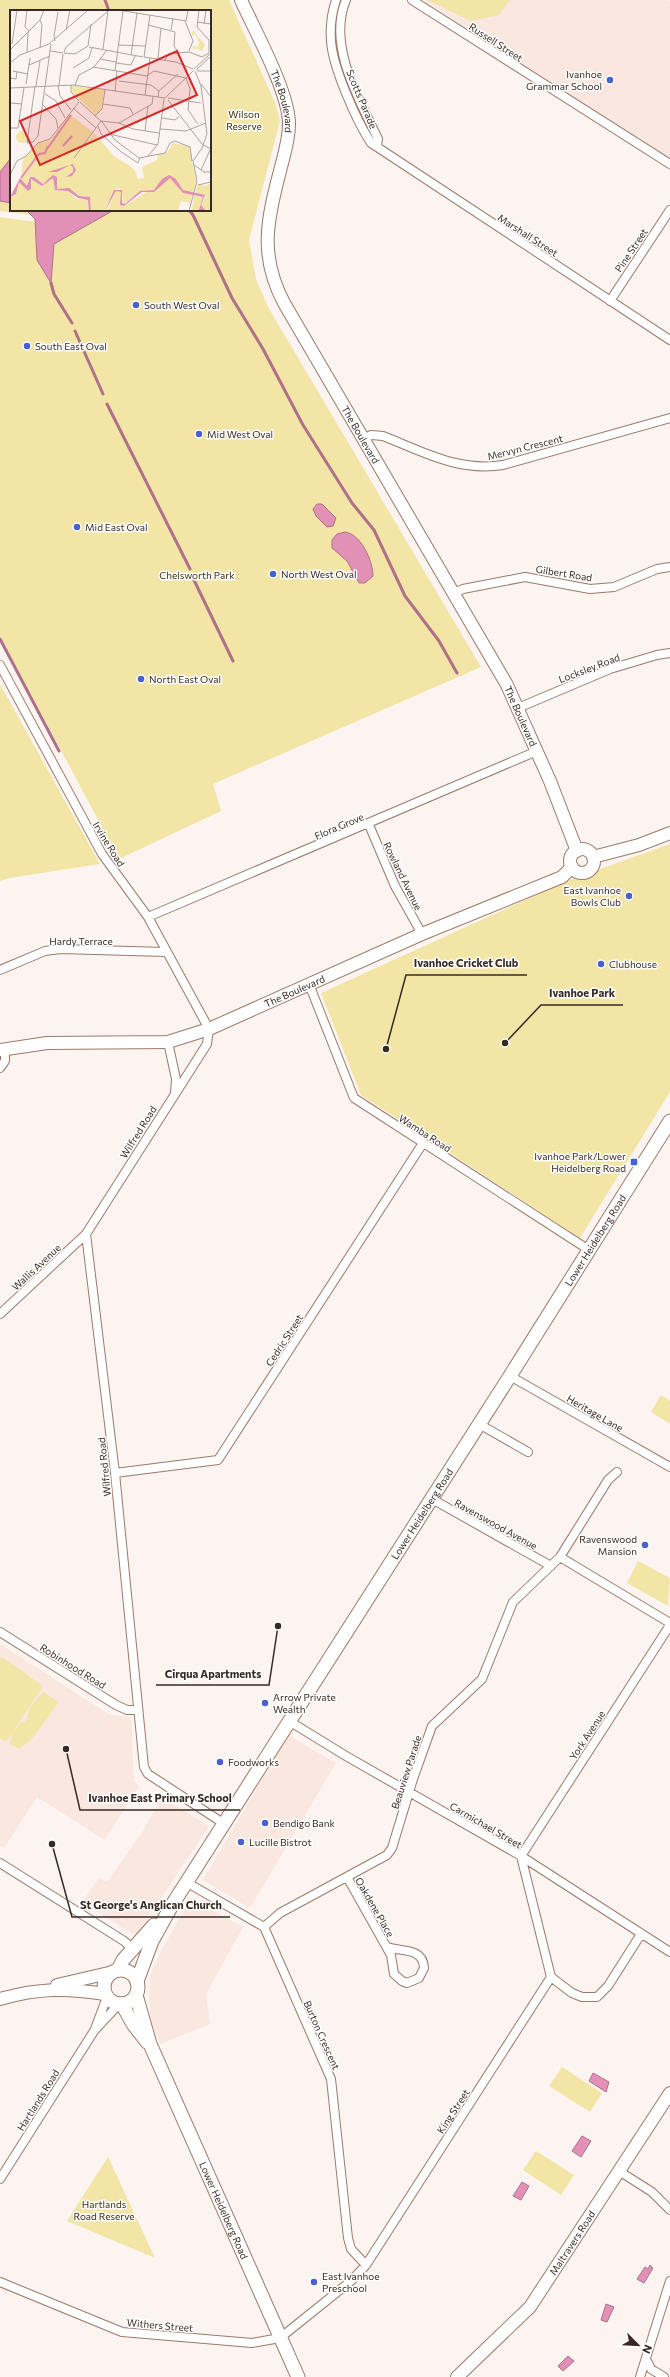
<svg xmlns="http://www.w3.org/2000/svg" width="670" height="2377" font-family="Commissioner,sans-serif">
<style>
.built{fill:#fae7df}
.green{fill:#f2e5a6}
.water{fill:#e290b6;stroke:#af718a}
.lines{fill:none;stroke-linecap:round;stroke-linejoin:round}
.stream{stroke:#af718a;stroke-width:3}
.street-casing{stroke:#9d796a;stroke-width:10}
.secondary-casing{stroke:#9d796a;stroke-width:14}
.primary-casing{stroke:#9d796a;stroke-width:15}
.street{stroke:#fff;stroke-width:8}
.secondary{stroke:#fff;stroke-width:12}
.primary{stroke:#fff;stroke-width:13}
.poi-dot{fill:#4760d3;stroke:#fff;stroke-width:1.5}
.labels{text-anchor:middle;dominant-baseline:central;stroke-width:3;stroke-linejoin:round;paint-order:stroke}
.street-label{font-size:10px;fill:#382a23;stroke:#fff}
.poi-label{font-size:10px;fill:#382a23;stroke:#fff;text-anchor:start}
.park-label{font-size:10px;fill:#373009;stroke:#fff}
.inset-river{fill:none;stroke:#e290b6;stroke-width:2}
.inset-road{fill:none;stroke:#aea39e;stroke-width:1}
.view{fill:#d62828;fill-opacity:0.15;stroke:#d62828;stroke-width:2}
.inset-edge{fill:none;stroke:#382a23;stroke-width:2}
.leader{fill:none;stroke:#382a23;stroke-width:1.5}
.callout-dot{fill:#382a23;stroke:#fff;stroke-width:1.5}
.callout-label{font-size:11px;text-anchor:middle;font-weight:bold;fill:#382a23;stroke:#fff;stroke-width:3;stroke-linejoin:round;paint-order:stroke}
</style>
<rect width="100%" height="100%" fill="#fcf4f0"/>
<!-- built -->
<path class="built" d="M 424,0 L 666,0 L 670,2 L 670,158 Z
M 0,1644 L 110,1715 L 131,1717 L 134,1781 L 139,1786 L 105,1840 L 37,1797 L 4,1848 L 0,1846 Z
M 288,1735 L 336,1763 L 250,1908 L 203,1880 Z
M 162,1797 L 209,1826 L 136,1936 L 82,1902 L 99,1878 L 107,1882 L 141,1834 Z
M 191,1898 L 243,1927 L 206,1994 L 210,2024 L 160,2044 L 151,2020 L 149,1997 L 151,1973 L 161,1951 Z"/>
<!-- green -->
<path class="green" d="M 0,0 L 229,0 L 276,105 L 280,121 L 249,240 L 256,279 L 268,307 L 481,667 L 213,784 L 221,811 L 119,859 L 0,636 L 0,217 L 64,226 L 108,210 L 210,210 L 210,11 L 11,11 L 11,210 L 93,210 L 64,219 L 0,211 Z
M 427,0 L 510,0 L 499,15 L 471,21 Z
M 0,684 L 100,864 L 9,878 L 0,881 Z
M 670,844 L 670,1092 L 580,1238 L 361,1095 L 321,993 L 569,880 Z
M 661,1395 L 670,1401 L 670,1424 L 651,1412 Z
M 638,1561 L 670,1578 L 668,1606 L 627,1583 Z
M 2,1657 L 43,1686 L 6,1742 L 0,1738 L 0,1660 Z
M 43,1692 L 59,1702 L 31,1740 L 19,1749 L 10,1744 L 12,1733 L 21,1722 L 25,1723 L 30,1707 Z
M 562,2067 L 602,2093 L 590,2112 L 549,2086 Z
M 536,2151 L 574,2175 L 561,2195 L 523,2170 Z
M 108,2157 L 155,2258 L 67,2221 Z"/>
<!-- water -->
<path class="water" d="M 11,158 L 11,203 L 0,201 L 0,172 Z
M 26,210 L 114,210 L 54,244 L 51,283 L 37,260 L 35,219 Z
M 317,504 L 322,504 L 336,518 L 333,526 L 327,527 L 316,516 L 313,509 Z
M 345,532 C 361,534 373,561 373,576 L 365,583 L 359,583 L 347,561 L 332,548 L 332,540 L 337,534 Z
M 593,2073 L 609,2082 L 606,2092 L 589,2081 Z
M 582,2136 L 591,2141 L 581,2157 L 572,2151 Z
M 522,2182 L 529,2186 L 521,2200 L 513,2196 Z
M 650,2265 L 653,2268 L 644,2283 L 637,2279 L 645,2267 L 648,2269 Z
M 606,2304 L 614,2307 L 607,2322 L 601,2320 Z
M 568,2356 L 574,2361 L 563,2371 L 558,2366 Z"/>
<g class="lines">
<!-- stream -->
<path class="stream" d="M 105,0 L 109,11
M 189,210 L 193,215 L 232,298 L 263,349 L 303,425 L 352,503 L 374,530 L 405,596 L 439,641 L 457,673
M 51,283 L 54,294 L 72,323
M 75,331 L 103,394
M 107,404 L 190,569
M 193,578 L 233,661
M 0,639 L 59,751"/>
<!-- street casing -->
<g class="street-casing">
<path id="street" d="M 336,0 C 332,12 330,27 331,40 C 332,66 356,120 371,143 L 670,340
M 346,0 C 327,45 359,99 378,139 L 377,145
M 412,0 L 670,164
M 610,301 L 670,210
M 363,439 L 371,435 L 383,436 C 424,452 458,472 503,465 L 670,418
M 454,593 L 463,589 L 525,577 L 590,589 L 614,587 L 657,569 L 670,567
M 0,665 L 102,854 L 148,917 L 209,1029 L 207,1044 L 86,1234 L 115,1473 L 144,1767 L 148,1774 L 223,1823
M 518,708 L 610,669 L 657,655 L 670,653
M 369,825 L 395,886 L 422,934
M 148,917 L 537,751
M 0,970 L 45,951 L 60,949 L 166,952
M 309,984 L 354,1098 L 589,1250
M 168,1042 L 176,1079 L 175,1093
M 0,1068 L 5,1061 L 5,1049
M 0,1314 L 86,1234
M 510,1376 L 670,1467
M 479,1424 L 528,1452
M 115,1473 L 218,1460 L 423,1143
M 432,1499 L 551,1566
M 560,1557 L 670,1623
M 0,1632 L 116,1705 L 127,1710 L 138,1710
M 289,1721 L 346,1756 L 521,1856 L 670,1952
M 0,1863 L 124,1941 L 133,1949
M 347,1877 L 391,1955 L 394,1974 L 402,1981 L 407,1983 L 419,1978 L 424,1968 C 423,1947 401,1952 387,1947
M 186,1882 L 264,1927 L 331,2079 L 348,2238 L 351,2249 L 366,2265
M 264,1927 L 280,1913 L 387,1855 L 392,1848 L 413,1779 L 432,1726 L 482,1679 L 513,1602 L 560,1557 L 608,1480 L 617,1472
M 551,1977 L 572,1993 L 582,1997 L 597,1997 L 608,1986 L 641,1934
M 95,2029 L 107,1997
M 619,2171 L 652,2192 L 670,2210
M 0,2179 L 94,2031 L 119,2004
M 0,2282 L 122,2332 L 252,2343 L 280,2338 L 351,2281 L 366,2265 L 551,1977 L 521,1856 L 670,1625
M 646,2359 L 651,2369 L 664,2377
M 640,2377 L 670,2281"/>
</g>
<!-- secondary casing -->
<g class="secondary-casing">
<g id="secondary">
<path id="s1" d="M 241,0 C 255,31 289,92 289,124 C 289,140 284,155 280,171 C 267,220 259,256 284,303 L 507,685 L 550,781 L 577,851"/>
<circle cx="582" cy="861" r="12"/>
<path d="M 593,857 L 639,845 L 670,833"/>
<path id="s2" d="M 0,1050 L 47,1043 L 168,1042 L 209,1029 L 422,934 L 562,877 L 572,867"/>
<path d="M 57,1985 L 113,1972"/>
<path d="M 0,1999 C 39,1988 66,1988 105,1994"/>
<path id="s3" d="M 457,2377 L 530,2307 L 670,2093"/>
</g>
</g>
<!-- primary casing -->
<g class="primary-casing">
<g id="primary">
<path d="M 118,1970 L 123,1960 L 154,1925"/>
<circle cx="121" cy="1987" r="17"/>
<path id="s4" d="M 137,1981 L 152,1941 L 172,1905 L 510,1376 L 670,1121"/>
<path id="s5" d="M 136,1995 L 150,2044 L 298,2377"/>
<path d="M 122,2004 L 133,2024 L 147,2042"/>
</g>
</g>
<!-- street -->
<use href="#street" class="street"/>
<!-- secondary -->
<use href="#secondary" class="secondary"/>
<!-- primary -->
<use href="#primary" class="primary"/>
</g>
<!-- markers -->
<g class="poi-dot">
<circle cx="610" cy="80" r="4"/>
<circle cx="136" cy="305" r="4"/>
<circle cx="27" cy="346" r="4"/>
<circle cx="199" cy="434" r="4"/>
<circle cx="77" cy="527" r="4"/>
<circle cx="273" cy="574" r="4"/>
<circle cx="141" cy="679" r="4"/>
<circle cx="629" cy="896" r="4"/>
<circle cx="601" cy="964" r="4"/>
<rect x="630" y="1158" width="8" height="8" rx="2"/>
<circle cx="645" cy="1545" r="4"/>
<circle cx="265" cy="1703" r="4"/>
<circle cx="220" cy="1762" r="4"/>
<circle cx="265" cy="1823" r="4"/>
<circle cx="241" cy="1842" r="4"/>
<circle cx="314" cy="2282" r="4"/>
</g>
<g class="labels">
<!-- street labels -->
<g class="street-label">
<text transform="translate(496 42) rotate(33)">Russell Street</text>
<text transform="translate(362 99) rotate(67)">Scotts Parade</text>
<text stroke="none"><textPath href="#s1" startOffset="110">The Boulevard</textPath></text>
<text transform="translate(528 235) rotate(33)">Marshall Street</text>
<text transform="translate(631 250) rotate(-56)">Pine Street</text>
<text stroke="none"><textPath href="#s1" startOffset="470">The Boulevard</textPath></text>
<text transform="translate(525 447) rotate(-14)">Mervyn Crescent</text>
<text transform="translate(564 573) rotate(9)">Gilbert Road</text>
<text transform="translate(589 668) rotate(-21)">Locksley Road</text>
<text stroke="none"><textPath href="#s1" startOffset="794">The Boulevard</textPath></text>
<text transform="translate(339 826) rotate(-23)">Flora Grove</text>
<text transform="translate(109 844) rotate(58)">Irvine Road</text>
<text transform="translate(403 876) rotate(64)">Rowland Avenue</text>
<text x="81" y="941">Hardy Terrace</text>
<text stroke="none"><textPath href="#s2" startOffset="305">The Boulevard</textPath></text>
<text transform="translate(138 1132) rotate(-58)">Wilfred Road</text>
<text transform="translate(425 1133) rotate(33)">Wamba Road</text>
<text stroke="none"><textPath href="#s4" startOffset="872">Lower Heidelberg Road</textPath></text>
<text transform="translate(36 1267) rotate(-43)">Wallis Avenue</text>
<text transform="translate(284 1340) rotate(-57)">Cedric Street</text>
<text transform="translate(595 1413) rotate(30)">Heritage Lane</text>
<text transform="translate(104 1467) rotate(-96)">Wilfred Road</text>
<text stroke="none"><textPath href="#s4" startOffset="548">Lower Heidelberg Road</textPath></text>
<text transform="translate(496 1524) rotate(29)">Ravenswood Avenue</text>
<text transform="translate(73 1666) rotate(32)">Robinhood Road</text>
<text transform="translate(587 1735) rotate(-57)">York Avenue</text>
<text transform="translate(406 1772) rotate(-72)">Beauview Parade</text>
<text transform="translate(486 1825) rotate(30)">Carmichael Street</text>
<text transform="translate(375 1907) rotate(60)">Oakdene Place</text>
<text transform="translate(322 2035) rotate(66)">Burton Crescent</text>
<text transform="translate(38 2100) rotate(-58)">Hartlands Road</text>
<text transform="translate(453 2111) rotate(-57)">King Street</text>
<text stroke="none"><textPath href="#s5" startOffset="233">Lower Heidelberg Road</textPath></text>
<text stroke="none"><textPath href="#s3" startOffset="178">Maltravers Road</textPath></text>
<text transform="translate(160 2325) rotate(5)">Withers Street</text>
</g>
<!-- poi labels -->
<g class="poi-label">
<text x="602" y="74" text-anchor="end">Ivanhoe<tspan x="602" dy="12">Grammar School</tspan></text>
<text x="144" y="305">South West Oval</text>
<text x="35" y="346">South East Oval</text>
<text x="207" y="434">Mid West Oval</text>
<text x="85" y="527">Mid East Oval</text>
<text x="281" y="574">North West Oval</text>
<text x="149" y="679">North East Oval</text>
<text x="621" y="890" text-anchor="end">East Ivanhoe<tspan x="621" dy="12">Bowls Club</tspan></text>
<text x="609" y="964">Clubhouse</text>
<text x="626" y="1156" text-anchor="end">Ivanhoe Park/Lower<tspan x="626" dy="12">Heidelberg Road</tspan></text>
<text x="637" y="1539" text-anchor="end">Ravenswood<tspan x="637" dy="12">Mansion</tspan></text>
<text x="273" y="1697">Arrow Private<tspan x="273" dy="12">Wealth</tspan></text>
<text x="228" y="1762">Foodworks</text>
<text x="273" y="1823">Bendigo Bank</text>
<text x="249" y="1842">Lucille Bistrot</text>
<text x="322" y="2276">East Ivanhoe<tspan x="322" dy="12">Preschool</tspan></text>
</g>
<!-- park labels -->
<g class="park-label">
<text x="244" y="114">Wilson<tspan x="244" dy="12">Reserve</tspan></text>
<text x="197" y="575">Chelsworth Park</text>
<text x="104" y="2204">Hartlands<tspan x="104" dy="12">Road Reserve</tspan></text>
</g>
</g>
<!-- overview -->
<g transform="translate(10 10)">
<rect width="201" height="201" fill="#fcf4f0"/>
<path d="M 183,20 L 185,23 L 188,20 L 185,23 L 195,35 L 192,41 L 186,38 L 183,40 L 183,36 L 188,37 L 189,32 L 185,24 L 181,26 ZM 62,76 L 94,80 L 91,99 L 86,105 L 62,82 ZM 59,104 L 83,122 L 61,151 L 84,123 L 104,146 L 124,159 L 128,169 L 134,168 L 132,157 L 147,150 L 148,144 L 157,143 L 163,133 L 179,136 L 186,172 L 180,193 L 171,191 L 168,201 L 97,201 L 106,181 L 111,182 L 112,196 L 118,194 L 136,182 L 130,181 L 113,195 L 112,181 L 109,178 L 104,180 L 95,201 L 81,201 L 81,191 L 76,186 L 69,186 L 57,178 L 47,180 L 47,166 L 33,174 L 24,167 L 20,167 L 16,176 L 11,168 L 13,149 L 29,133 L 41,130 ZM6 127a6 6 0 1 1 12 0a6 6 0 1 1-12 0ZM 43,168 L 45,180 L 58,181 L 67,189 L 78,190 L 79,201 L 0,201 L 0,187 L 6,184 L 9,172 L 18,181 L 21,179 L 21,169 L 32,176 ZM 201,173 L 201,201 L 196,201 L 191,195 L 196,186 L 185,184 L 188,174 L 195,176 ZM 184,186 L 193,187 L 190,201 L 182,201 Z" fill="#f2e5a6"/>
<path d="M 63,154 L 66,160 L 62,166 L 56,167 L 63,162 L 63,157 L 60,155 L 47,162 L 38,162 ZM 43,165 L 47,167 L 47,179 L 59,178 L 69,186 L 80,187 L 81,201 L 79,201 L 78,190 L 68,188 L 58,181 L 45,180 L 43,168 L 32,176 L 21,169 L 21,179 L 18,181 L 9,172 L 6,184 L 0,187 L 10,168 L 17,176 L 20,167 L 24,167 L 33,174 ZM 159,165 L 165,168 L 173,180 L 195,185 L 191,195 L 196,201 L 189,200 L 193,187 L 173,183 L 160,168 L 144,182 L 132,182 L 114,196 L 110,195 L 111,182 L 106,181 L 95,201 L 104,180 L 112,180 L 112,193 L 115,194 L 130,181 L 144,180 L 152,169 Z" fill="#e290b6"/>
<path class="inset-river" d="M 53,136 L 62,126M 37,139 L 61,105M 11,168 L 29,144 L 35,143 L 38,136"/>
<path class="inset-road" d="M 17,0 L 15,17 L 19,21M 108,0 L 176,11 L 178,0M 175,11 L 183,31 L 179,41M 187,12 L 201,14M 194,14 L 196,0M 138,15 L 165,22 L 164,36 L 168,42M 56,20 L 60,0M 161,20 L 163,8M 45,31 L 44,26 L 48,2M 2,34 L 7,0M 39,34 L 78,0M 108,35 L 136,36M 78,36 L 81,14M 79,37 L 133,47M 30,38 L 32,15 L 30,10M 93,39 L 98,1M 0,40 L 30,10 L 34,0M 41,41 L 53,43M 17,42 L 18,22M 54,42 L 56,37 L 98,1M 54,43 L 65,44 L 78,36M 121,45 L 127,3M 134,47 L 166,52 L 183,59M 134,47 L 140,5M 90,49 L 106,52M 148,49 L 151,18M 155,50 L 158,44 L 179,42 L 192,47 L 199,43 L 199,30 L 187,17 L 189,0M 0,53 L 10,45 L 39,34M 106,53 L 121,55 L 125,46M 19,55 L 40,46M 83,57 L 137,66 L 144,61 L 176,68 L 180,79 L 178,100 L 188,114M 63,58 L 79,48 L 82,38M 184,59 L 201,43M 3,61 L 18,64M 105,61 L 113,1M 188,61 L 187,59 L 201,46M 188,61 L 201,61M 0,68 L 6,69 L 7,62M 109,71 L 141,75 L 149,81M 16,74 L 20,48M 191,74 L 201,87M 48,75 L 50,86 L 61,100M 49,75 L 53,44M 61,75 L 61,82 L 69,91M 65,75 L 69,65 L 84,57 L 97,40M 25,76 L 17,133 L 23,132 L 28,126 L 41,34M 26,76 L 30,51M 0,78 L 63,75 L 155,88 L 183,61M 105,81 L 107,61M 35,84 L 46,91 L 55,108M 135,85 L 140,48M 148,87 L 149,81 L 168,64M 158,88 L 191,93M 158,90 L 192,134 L 201,139M 70,92 L 93,113 L 105,130 L 129,148 L 155,143 L 160,133 L 165,131 L 180,137 L 182,151M 0,93 L 12,94M 93,94 L 120,98 L 123,104M 33,95 L 46,109 L 48,118M 63,98 L 86,118M 85,106 L 92,99 L 95,80M 152,108 L 165,110 L 169,107M 109,113 L 123,119 L 149,123M 88,116 L 91,124 L 110,141 L 128,153 L 130,148M 0,118 L 8,118 L 14,78M 150,119 L 176,121 L 196,113M 135,121 L 138,96M 99,124 L 147,135M 138,146 L 148,134 L 154,89M 64,148 L 91,111 L 109,113 L 142,94 L 143,87M 184,155 L 194,162 L 201,162M 191,160 L 200,140M 0,165 L 7,151 L 16,146 L 28,133 L 40,129 L 69,92M 188,175 L 201,172M 179,201 L 187,171 L 183,151 L 192,138 L 197,124 L 191,76 L 185,61"/>
<path class="view" d="M 167,41 L 187,85 L 30,155 L 10,111 Z"/>
<rect width="201" height="201" class="inset-edge"/>
</g>
<!-- callouts -->
<path class="leader" d="M386 1049L406 975H527M505 1043L541 1005H623M278 1626L269 1685H156M66 1749L80 1810H240M52 1844L72 1917H230"/>
<g class="callout-dot">
<circle cx="386" cy="1049" r="4"/>
<circle cx="505" cy="1043" r="4"/>
<circle cx="278" cy="1626" r="4"/>
<circle cx="66" cy="1749" r="4"/>
<circle cx="52" cy="1844" r="4"/>
</g>
<g class="callout-label">
<text x="466" y="967">Ivanhoe Cricket Club</text>
<text x="582" y="997">Ivanhoe Park</text>
<text x="213" y="1678">Cirqua Apartments</text>
<text x="160" y="1802">Ivanhoe East Primary School</text>
<text x="151" y="1909">St George's Anglican Church</text>
</g>
<!-- north arrow -->
<g transform="translate(638 2345) rotate(114)" stroke="#ffffff" stroke-width="3" paint-order="stroke">
<path d="M0-3L7 15L0 10L-7 15Z" fill="#382a23"/>
<text y="-6" font-size="11" font-weight="bold" text-anchor="middle" fill="#382a23">N</text>
</g>
</svg>
